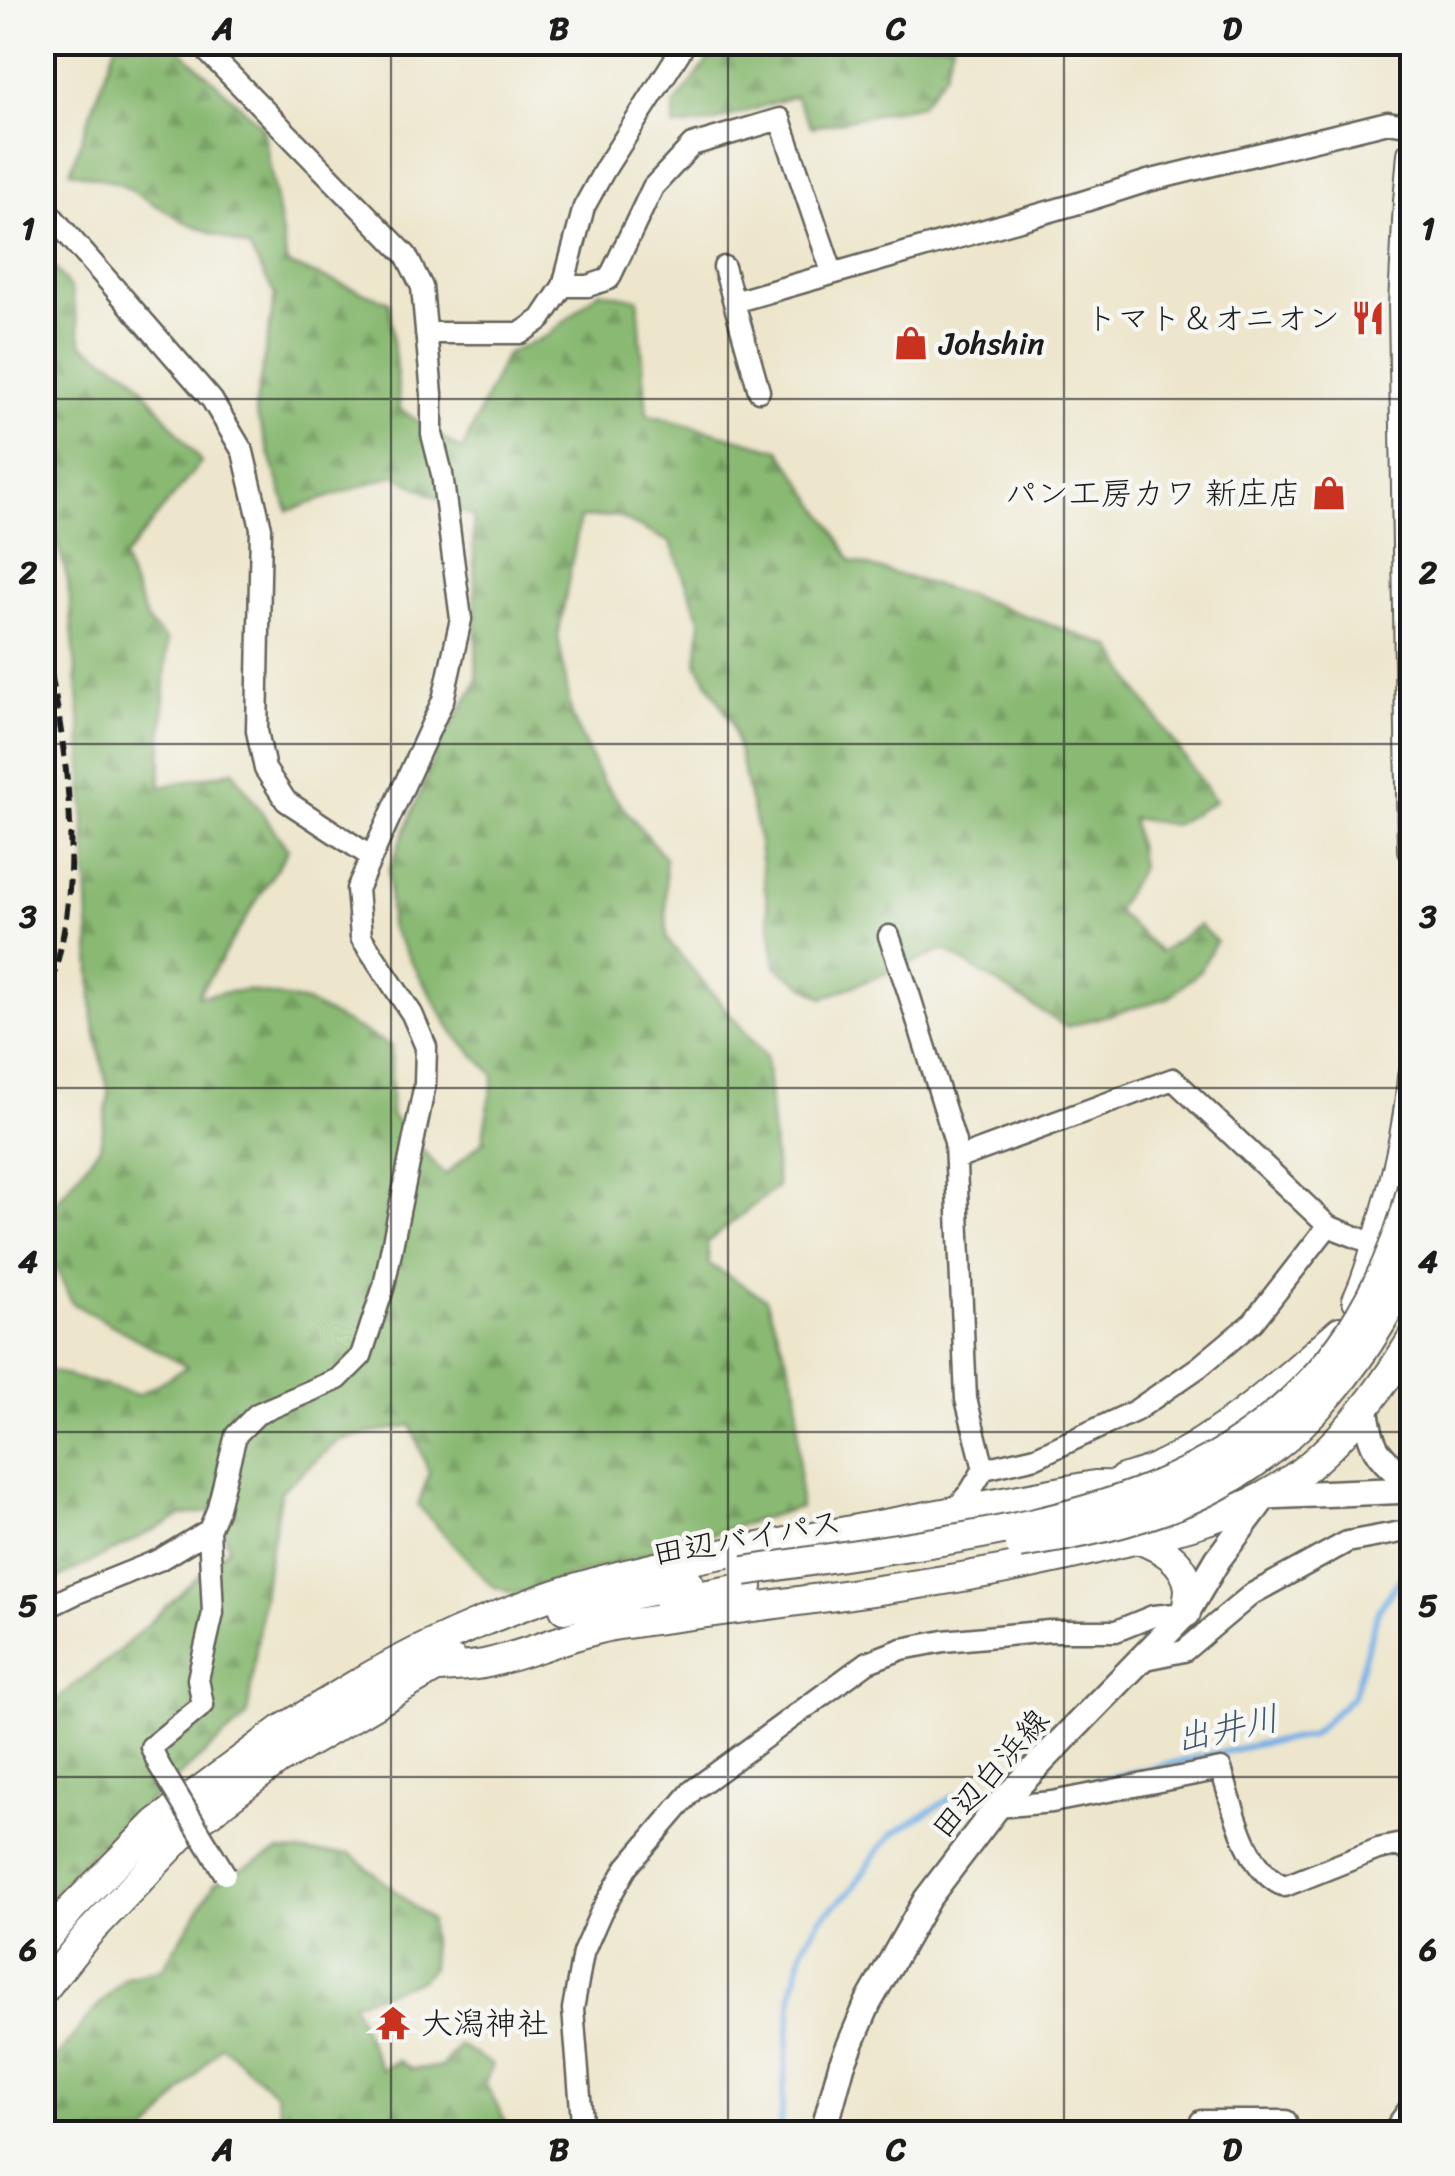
<svg xmlns="http://www.w3.org/2000/svg" width="1455" height="2176" font-family="Sriracha,'Klee One',sans-serif">
<style>
.forest{fill:url(#forest-firs);stroke:#526a47;stroke-width:2.5}
.lines{fill:none;stroke-linecap:round;stroke-linejoin:round}
.stream{stroke:#73afe5;stroke-width:6}
.minor-casing{stroke:#65635a;stroke-width:25}
.major-casing{stroke:#65635a;stroke-width:30}
.highway-casing{stroke:#65635a;stroke-width:32}
.minor{stroke:#fff;stroke-width:20}
.major{stroke:#fff;stroke-width:25}
.highway{stroke:#fff;stroke-width:28}
.rail{stroke:#1c1c1c;stroke-width:6;stroke-dasharray:15 8;stroke-linecap:butt}
.minor-bridge-casing{stroke:#65635a;stroke-width:25;stroke-linecap:butt}
.highway-bridge-casing{stroke:#65635a;stroke-width:32;stroke-linecap:butt}
.minor-bridge{stroke:#fff;stroke-width:20}
.highway-bridge{stroke:#fff;stroke-width:28}
.grid{fill:none;stroke:#1c1c1c;stroke-width:2.5;stroke-opacity:0.55}
.labels{text-anchor:middle;dominant-baseline:central;stroke-width:9;stroke-linejoin:round;paint-order:stroke}
.poi-label{font-size:32px;fill:#1c1c1c;stroke:#f6f6f2;text-anchor:end}
.street-label{font-size:32px;fill:#1c1c1c;stroke:#f6f6f2}
.water-label{font-size:35px;font-style:italic;fill:#3f576c;stroke:#f6f6f2}
.neatline{fill:none;stroke:#1c1c1c;stroke-width:4}
.grid-label{font-size:32px;text-anchor:middle;font-weight:bold;fill:#1c1c1c}
</style>
<defs>
<pattern id="forest-firs" width="22" height="20" patternUnits="userSpaceOnUse" patternTransform="scale(2.5)"><rect width="22" height="20" fill="#89b972"/><path d="M5 1l3.5 6h-7zM16 11l3.5 6h-7z" fill="#769e62"/></pattern>
</defs>
<rect width="100%" height="100%" fill="#f6f6f2"/>
<filter id="ink" filterUnits="userSpaceOnUse"><feTurbulence type="fractalNoise" baseFrequency=".01" numOctaves="2"/><feDisplacementMap in="SourceGraphic" scale="20" xChannelSelector="R" yChannelSelector="G"/><feConvolveMatrix kernelMatrix="1 2 1 2 8 2 1 2 1" color-interpolation-filters="sRGB"/></filter>
<filter id="wash" filterUnits="userSpaceOnUse"><feTurbulence type="fractalNoise" baseFrequency=".0048" numOctaves="4" result="noise"/><feDisplacementMap in="SourceGraphic" scale="40" xChannelSelector="R" yChannelSelector="G"/><feGaussianBlur stdDeviation="2.25" result="paint"/><feColorMatrix in="noise" values="0 0 0 0 0 0 0 0 0 0 0 0 0 0 0 0 0 1.4 0 .05"/><feComposite in="paint" operator="in"/></filter>
<g filter="url(#wash)">
<rect width="100%" height="100%" fill="#ede6cc"/>
<!-- forest -->
<path class="forest" d="M 116,43 L 173,43 L 263,127 L 287,264 L 389,302 L 400,409 L 462,451 L 506,354 L 549,335 L 600,291 L 638,299 L 647,414 L 780,450 L 831,525 L 851,561 L 968,595 L 1112,647 L 1138,691 L 1215,801 L 1174,825 L 1132,818 L 1141,867 L 1116,911 L 1160,952 L 1199,925 L 1216,941 L 1200,971 L 1168,998 L 1066,1027 L 945,950 L 823,998 L 776,967 L 757,830 L 732,723 L 697,664 L 701,621 L 671,543 L 617,516 L 580,518 L 558,636 L 572,717 L 602,781 L 665,858 L 667,939 L 766,1057 L 777,1187 L 707,1242 L 709,1264 L 766,1299 L 797,1388 L 800,1507 L 515,1594 L 492,1586 L 418,1506 L 429,1473 L 411,1425 L 339,1440 L 281,1491 L 267,1567 L 247,1717 L 95,1849 L 43,1905 L 43,1715 C 64,1688 94,1672 120,1650 C 157,1616 192,1581 229,1548 L 217,1511 L 184,1515 L 43,1586 L 43,1369 L 138,1395 L 187,1367 L 72,1303 L 43,1238 L 43,1220 L 100,1146 L 109,1094 L 93,1020 L 81,729 L 68,581 L 43,493 L 42,250 L 71,290 L 82,344 L 133,375 L 201,462 L 123,559 L 148,623 L 167,641 L 160,787 L 233,771 L 288,850 L 198,996 L 246,990 L 306,1002 L 391,1046 L 391,1115 L 445,1175 L 482,1142 L 494,1075 L 454,1034 L 390,926 L 389,870 L 440,744 L 477,682 L 473,517 L 394,475 L 288,511 L 255,410 L 275,295 L 249,248 L 185,222 L 118,183 L 70,171 Z
M 721,43 L 721,42 L 953,43 L 945,73 L 920,105 L 812,127 L 795,96 L 710,123 L 674,127 L 674,106 Z
M 278,1851 L 351,1854 L 430,1920 L 432,1967 L 421,1980 L 352,2003 L 381,2070 L 397,2060 L 411,2069 L 441,2067 L 459,2045 L 492,2065 L 485,2083 L 511,2132 L 284,2133 L 276,2093 L 221,2045 L 148,2133 L 43,2134 L 43,2074 L 90,2015 L 126,1977 L 162,1969 L 215,1883 Z"/>
<g class="lines">
<!-- stream -->
<path class="stream" d="M 1068,1787 L 1259,1744 L 1310,1736 L 1353,1696 L 1378,1611 L 1412,1561
M 780,2134 L 792,1994 L 803,1947 L 821,1918 L 851,1891 L 880,1848 L 894,1833 L 954,1796 L 987,1792"/>
</g>
</g>
<g filter="url(#ink)">
<g class="lines">
<!-- minor casing -->
<g class="minor-casing">
<path id="minor" d="M 42,205 L 212,400 L 243,452 L 261,528 L 257,731 L 265,769 L 286,801 L 370,856
M 724,267 L 759,391
M 563,286 L 588,286 L 609,279 L 653,187 L 692,145 L 780,119 L 832,272
M 734,302 L 1079,203 L 1148,181 L 1388,122 L 1412,126
M 426,333 L 521,333 L 541,319 L 563,286 L 584,207 L 605,169 L 686,42
M 889,936 L 909,994 L 955,1142 L 966,1399 L 984,1469 L 970,1492 L 954,1511
M 956,1159 L 1173,1079 L 1328,1226 L 1387,1249
M 984,1469 L 1036,1457 L 1135,1411 L 1199,1367 L 1253,1322 L 1328,1226
M 42,1610 L 77,1593 L 159,1560 L 209,1530 L 217,1511 L 236,1435 L 257,1414 L 338,1379 L 361,1356 L 384,1286 L 425,1084 L 426,1047 L 412,1014 L 361,937 L 357,889 L 443,700 L 461,619 L 442,474 L 432,434 L 432,394 L 422,287 L 406,255 L 198,42
M 1140,1660 L 1184,1651 L 1252,1594 L 1347,1542 L 1412,1530
M 159,1765 L 151,1747 L 203,1705 L 198,1679 L 213,1613 L 209,1530
M 997,1807 L 1052,1802 L 1221,1769 C 1233,1805 1246,1873 1285,1886 L 1378,1849 L 1397,1845 L 1412,1853
M 1201,2121 L 1286,2121 L 1283,2134
M 583,2134 L 573,2009 L 583,1953 L 601,1912 L 627,1867 L 693,1790 L 868,1662 L 902,1649 L 944,1641 L 1049,1631 L 1116,1631 L 1153,1616 L 1186,1613
M 1391,2134 L 1412,2105"/>
</g>
<!-- major casing -->
<g class="major-casing">
<path id="major" d="M 1365,1406 C 1371,1454 1379,1455 1412,1486
M 823,2134 L 842,2064 L 868,2003 L 927,1899 L 997,1807 L 1186,1613 L 1218,1559 L 1265,1496 L 1412,1490"/>
</g>
<!-- highway casing -->
<g class="highway-casing">
<path id="highway" d="M 1412,154 L 1408,201 L 1403,306 L 1412,850
M 1357,1300 C 1368,1278 1373,1256 1380,1232 C 1395,1181 1408,1131 1412,1077
M 1123,1479 C 1135,1475 1148,1472 1159,1466 C 1224,1435 1287,1378 1340,1331
M 1138,1539 C 1161,1548 1185,1560 1189,1588 C 1189,1595 1187,1605 1186,1613
M 668,1601 L 748,1587
M 564,1609 L 689,1583
M 436,1668 C 453,1667 472,1667 488,1663 C 532,1653 575,1632 619,1625 C 784,1601 951,1587 1113,1545 C 1164,1532 1217,1522 1264,1496 C 1328,1462 1375,1400 1412,1339
M 355,1685 C 419,1647 486,1618 556,1594 C 624,1571 695,1559 765,1546 C 875,1525 985,1506 1095,1485 L 1154,1486
M 42,1944 L 71,1909 L 156,1823 L 281,1730 L 355,1685 L 368,1679
M 42,1992 L 88,1934 L 190,1827 L 278,1761 L 436,1668 L 453,1661"/>
</g>
<!-- minor -->
<use href="#minor" class="minor"/>
<!-- major -->
<use href="#major" class="major"/>
<!-- highway -->
<use href="#highway" class="highway"/>
<!-- rail -->
<path class="rail" d="M 42,629 C 63,727 82,842 62,941 C 57,966 49,991 42,1016"/>
<!-- minor-bridge casing -->
<g class="minor-bridge-casing">
<path id="minor-bridge" d="M 159,1765 L 225,1874"/>
</g>
<!-- highway-bridge casing -->
<g class="highway-bridge-casing">
<path id="highway-bridge" d="M 1019,1544 C 1073,1536 1125,1525 1176,1505 C 1286,1463 1364,1369 1412,1264
M 744,1571 C 800,1563 855,1554 910,1546 C 1077,1520 1248,1484 1349,1333 C 1378,1288 1400,1239 1412,1187"/>
</g>
<!-- minor-bridge -->
<use href="#minor-bridge" class="minor-bridge"/>
<!-- highway-bridge -->
<use href="#highway-bridge" class="highway-bridge"/>
</g>
</g>
<!-- grid -->
<path class="grid" d="M 391,42 L 391,2134M 728,42 L 728,2134M 1064,42 L 1064,2134M 42,399 L 1412,399M 42,744 L 1412,744M 42,1088 L 1412,1088M 42,1432 L 1412,1432M 42,1777 L 1412,1777"/>
<!-- icons -->
<defs>
<g id="restaurant-bare" transform="scale(2.7)"><path d="M-5-6h1v4h1v-4h1v4h1v-4h1v5L-1.5 .5V6h-2V.5L-5-1ZM5-6V6H3V1.5H1.5Q1.5-4 5-6Z" fill="#c8321e" stroke="#f6f6f2" stroke-width="2.5" paint-order="stroke"/></g>
<g id="shop-bare" transform="scale(2.7)"><path d="M-5-2.5h2.3a2.7 3.5 0 0 1 5.4 0H5L5.5 6h-11ZM-1.5-2.5h3a1.5 2.3 0 0 0-3 0Z" fill="#c8321e" stroke="#f6f6f2" stroke-width="2.5" paint-order="stroke"/></g>
<g id="temple-bare" transform="scale(2.7)"><path d="M0-6L5-2H3V0L6.5 2.5H4V6H1.5V3h-3V6H-4V2.5H-6.5L-3 0V-2H-5Z" fill="#c8321e" stroke="#f6f6f2" stroke-width="2.5" paint-order="stroke"/></g>
</defs>
<g fill-rule="evenodd">
<use href="#restaurant-bare" x="1368" y="318"/>
<use href="#shop-bare" x="911" y="343"/>
<use href="#shop-bare" x="1329" y="493"/>
<use href="#temple-bare" x="393" y="2023"/>
</g>
<g class="labels">
<!-- poi labels -->
<g class="poi-label">
<text x="1340" y="318">トマト＆オニオン</text>
<text x="939" y="343" text-anchor="start">Johshin</text>
<text x="1301" y="493">パン工房カワ 新庄店</text>
<text x="421" y="2023" text-anchor="start">大潟神社</text>
</g>
<!-- street labels -->
<g class="street-label">
<text transform="translate(747 1538) rotate(-10)">田辺バイパス</text>
<text transform="translate(990 1774) rotate(-49)">田辺白浜線</text>
</g>
<!-- water labels -->
<g class="water-label">
<text transform="translate(1227 1728) rotate(-12)">出井川</text>
</g>
</g>
<!-- margin -->
<rect width="1455" height="2176" fill="none" stroke="#f6f6f2" stroke-width="110"/>
<rect x="55" y="55" width="1345" height="2066" class="neatline"/>
<g class="grid-label">
<text x="223" y="39">A</text>
<text x="559" y="39">B</text>
<text x="896" y="39">C</text>
<text x="1232" y="39">D</text>
<text x="28" y="239">1</text>
<text x="1428" y="239">1</text>
<text x="28" y="583">2</text>
<text x="1428" y="583">2</text>
<text x="28" y="927">3</text>
<text x="1428" y="927">3</text>
<text x="28" y="1272">4</text>
<text x="1428" y="1272">4</text>
<text x="28" y="1616">5</text>
<text x="1428" y="1616">5</text>
<text x="28" y="1960">6</text>
<text x="1428" y="1960">6</text>
<text x="223" y="2160">A</text>
<text x="559" y="2160">B</text>
<text x="896" y="2160">C</text>
<text x="1232" y="2160">D</text>
</g>
</svg>
